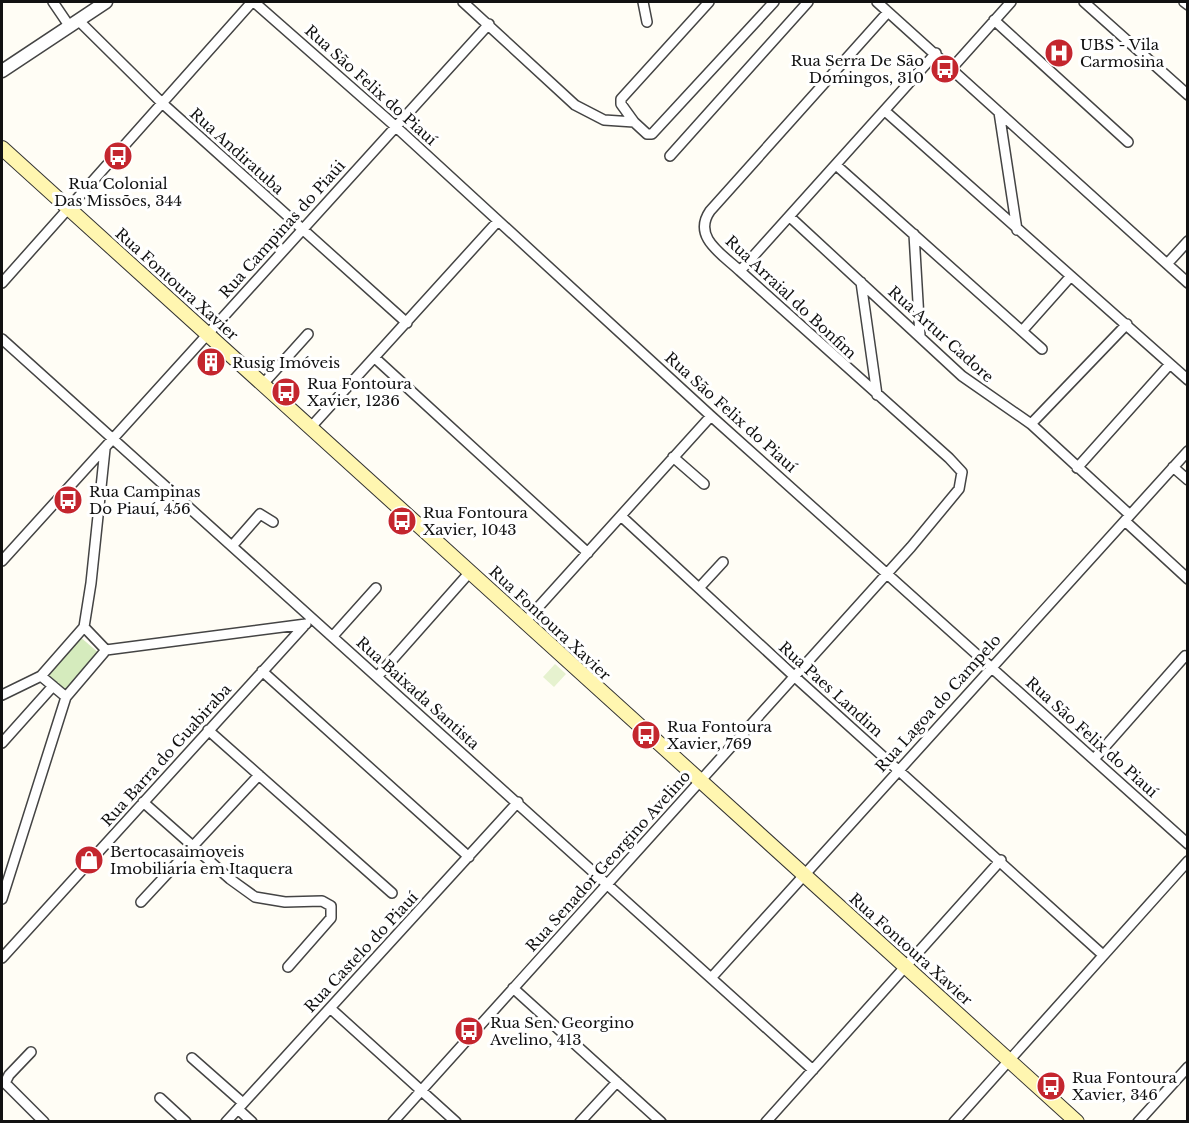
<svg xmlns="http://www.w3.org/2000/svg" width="1189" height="1123" font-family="'Libre Baskerville',serif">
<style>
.green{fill:#d5ebbd}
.pitch{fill:#e6f2cf}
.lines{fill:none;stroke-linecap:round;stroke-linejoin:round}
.minor-casing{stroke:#444;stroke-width:12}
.tertiary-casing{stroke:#444;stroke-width:15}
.secondary-casing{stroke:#333;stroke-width:16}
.minor{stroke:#fff;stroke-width:9}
.tertiary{stroke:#fff;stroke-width:12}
.secondary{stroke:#fff6b0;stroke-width:14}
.labels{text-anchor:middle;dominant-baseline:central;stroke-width:6;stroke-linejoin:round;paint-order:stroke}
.poi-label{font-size:15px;fill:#111;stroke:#fff;text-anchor:start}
.street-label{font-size:15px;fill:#111;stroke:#fff}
</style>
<rect width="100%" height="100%" fill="#fffdf5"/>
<!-- green -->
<path class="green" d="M 79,636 L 100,654 L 65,692 L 45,673 Z"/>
<!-- pitch -->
<path class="pitch" d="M 555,664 L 566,674 L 554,687 L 543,677 Z"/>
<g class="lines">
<!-- minor casing -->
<g class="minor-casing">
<path id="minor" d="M 53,2 L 70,27
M 254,2 L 395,126 L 711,416 L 1188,844
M 463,2 L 575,105 L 604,120 L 634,122 L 647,134 L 652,134 L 774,2
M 643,2 L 647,22
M 877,2 L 1188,283
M 1084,2 L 1188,95
M 1184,2 L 1188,5
M 78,20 L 162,103 L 407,323
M 994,20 L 1128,142
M 952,68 L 1011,2
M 885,111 L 1188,380
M 999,112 L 1017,230
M 634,122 L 621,104 L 621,99 L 709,2
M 670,156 L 808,2
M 836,165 L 1042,349
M 790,217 L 962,376 L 1031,424 L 1130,515
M 914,234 L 920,336
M 1167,264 L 1188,241
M 740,271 L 936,53
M 861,282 L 877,395
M 2,283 L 252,2
M 1022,331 L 1071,276
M 2,339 L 813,1070
M 375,358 L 588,553
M 263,384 L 308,334
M 1031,424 L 1127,324
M 311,427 L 498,221
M 673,457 L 704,484
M 1173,467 L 1188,480
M 1077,468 L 1170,364
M 621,516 L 795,677 L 1103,955
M 1125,521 L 1188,579
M 232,546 L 260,514 L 273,522
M 2,561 L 489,24
M 699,588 L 723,562
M 524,623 L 711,416
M 84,627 L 91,583 L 105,449
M 333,636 L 376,588
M 106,650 L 306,624
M 262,671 L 469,857
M 377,677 L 470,572
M 2,695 L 41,676 L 84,627 L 106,650 L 66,697 L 41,676
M 208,730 L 392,893
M 2,743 L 53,686
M 1094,759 L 1185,656 L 1188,658
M 143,802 L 230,879 L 255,897 L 285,902 L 322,901 L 331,906 L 331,918 L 288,967
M 2,899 L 66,697
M 141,902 L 259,775
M 2,958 L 304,626
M 712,977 L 1188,451
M 513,988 L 661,1122
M 330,1008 L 456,1122
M 31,1052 L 9,1075 L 5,1083 L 44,1122
M 192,1058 L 243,1103
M 160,1098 L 186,1122
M 238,1109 L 252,1122
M 226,1122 L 518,802
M 393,1122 L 911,547 L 959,489 L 962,472 L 949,458 L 740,271 C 722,254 692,237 710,211 L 888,12
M 580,1122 L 617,1082
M 766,1122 L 1001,860
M 954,1122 L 1188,861
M 1138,1122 L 1188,1067"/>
</g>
<!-- tertiary casing -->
<g class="tertiary-casing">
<path id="tertiary" d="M 2,71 L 106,2"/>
</g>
<!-- secondary casing -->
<g class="secondary-casing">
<path id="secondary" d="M 2,148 L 1077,1122"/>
</g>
<!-- minor -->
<use href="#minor" class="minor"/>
<!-- tertiary -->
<use href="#tertiary" class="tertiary"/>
<!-- secondary -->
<use href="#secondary" class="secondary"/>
</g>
<!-- icons -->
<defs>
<g id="hospital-disc" transform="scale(1.5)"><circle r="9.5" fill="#c4262e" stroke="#fff"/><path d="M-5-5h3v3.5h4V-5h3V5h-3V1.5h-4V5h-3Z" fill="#fff"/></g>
<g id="bus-disc" transform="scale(1.5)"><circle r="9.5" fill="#c4262e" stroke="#fff"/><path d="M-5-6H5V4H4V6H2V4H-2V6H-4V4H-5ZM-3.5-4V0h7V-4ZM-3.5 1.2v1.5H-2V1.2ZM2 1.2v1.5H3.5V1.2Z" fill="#fff"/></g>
<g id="building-disc" transform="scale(1.5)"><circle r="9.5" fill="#c4262e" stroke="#fff"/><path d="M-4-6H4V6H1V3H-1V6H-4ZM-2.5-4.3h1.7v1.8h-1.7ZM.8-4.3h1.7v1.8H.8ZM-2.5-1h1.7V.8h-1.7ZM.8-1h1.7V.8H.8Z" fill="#fff"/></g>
<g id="shop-disc" transform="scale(1.5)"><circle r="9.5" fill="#c4262e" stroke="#fff"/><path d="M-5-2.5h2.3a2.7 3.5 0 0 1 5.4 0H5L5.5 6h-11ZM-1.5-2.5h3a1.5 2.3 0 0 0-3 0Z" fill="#fff"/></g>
</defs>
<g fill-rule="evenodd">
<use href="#hospital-disc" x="1059" y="53"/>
<use href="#bus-disc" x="945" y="69"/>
<use href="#bus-disc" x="118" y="156"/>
<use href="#building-disc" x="211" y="362"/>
<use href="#bus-disc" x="286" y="392"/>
<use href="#bus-disc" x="68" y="500"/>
<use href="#bus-disc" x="402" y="521"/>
<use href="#bus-disc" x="646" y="735"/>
<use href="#shop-disc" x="89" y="860"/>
<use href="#bus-disc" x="469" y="1031"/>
<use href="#bus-disc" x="1051" y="1086"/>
</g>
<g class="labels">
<!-- poi labels -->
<g class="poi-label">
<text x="1080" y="44">UBS - Vila<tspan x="1080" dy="17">Carmosina</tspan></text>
<text x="924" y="60" text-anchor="end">Rua Serra De São<tspan x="924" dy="17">Domingos, 310</tspan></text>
<text x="118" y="183" text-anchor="middle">Rua Colonial<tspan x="118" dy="17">Das Missões, 344</tspan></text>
<text x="232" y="362">Rusig Imóveis</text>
<text x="307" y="383">Rua Fontoura<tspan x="307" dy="17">Xavier, 1236</tspan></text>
<text x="89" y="491">Rua Campinas<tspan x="89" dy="17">Do Piauí, 456</tspan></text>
<text x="423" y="512">Rua Fontoura<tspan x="423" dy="17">Xavier, 1043</tspan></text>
<text x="667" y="726">Rua Fontoura<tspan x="667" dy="17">Xavier, 769</tspan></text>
<text x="110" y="851">Bertocasaimoveis<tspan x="110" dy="17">Imobiliaria em Itaquera</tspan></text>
<text x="490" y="1022">Rua Sen. Georgino<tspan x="490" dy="17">Avelino, 413</tspan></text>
<text x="1072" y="1077">Rua Fontoura<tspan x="1072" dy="17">Xavier, 346</tspan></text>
</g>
<!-- street labels -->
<g class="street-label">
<text transform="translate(371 85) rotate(42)">Rua São Felix do Piauí</text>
<text transform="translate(237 151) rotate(42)">Rua Andiratuba</text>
<text transform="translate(282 229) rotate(-48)">Rua Campinas do Piaúi</text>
<text transform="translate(177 284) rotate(42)">Rua Fontoura Xavier</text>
<text transform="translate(791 297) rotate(43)">Rua Arraial do Bonfim</text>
<text transform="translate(941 334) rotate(42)">Rua Artur Cadore</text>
<text transform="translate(731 412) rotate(42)">Rua São Felix do Piauí</text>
<text transform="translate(550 623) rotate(43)">Rua Fontoura Xavier</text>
<text transform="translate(831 689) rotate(42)">Rua Paes Landim</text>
<text transform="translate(418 693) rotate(42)">Rua Baixada Santista</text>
<text transform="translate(938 703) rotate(-48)">Rua Lagoa do Campelo</text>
<text transform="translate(1092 737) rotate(42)">Rua São Felix do Piauí</text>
<text transform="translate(166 755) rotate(-48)">Rua Barra do Guabiraba</text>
<text transform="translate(608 861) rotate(-48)">Rua Senador Georgino Avelino</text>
<text transform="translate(911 949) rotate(42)">Rua Fontoura Xavier</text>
<text transform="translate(361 952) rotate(-47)">Rua Castelo do Piauí</text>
</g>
</g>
<!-- border -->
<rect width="1189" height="1123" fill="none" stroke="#111111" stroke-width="6"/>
</svg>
